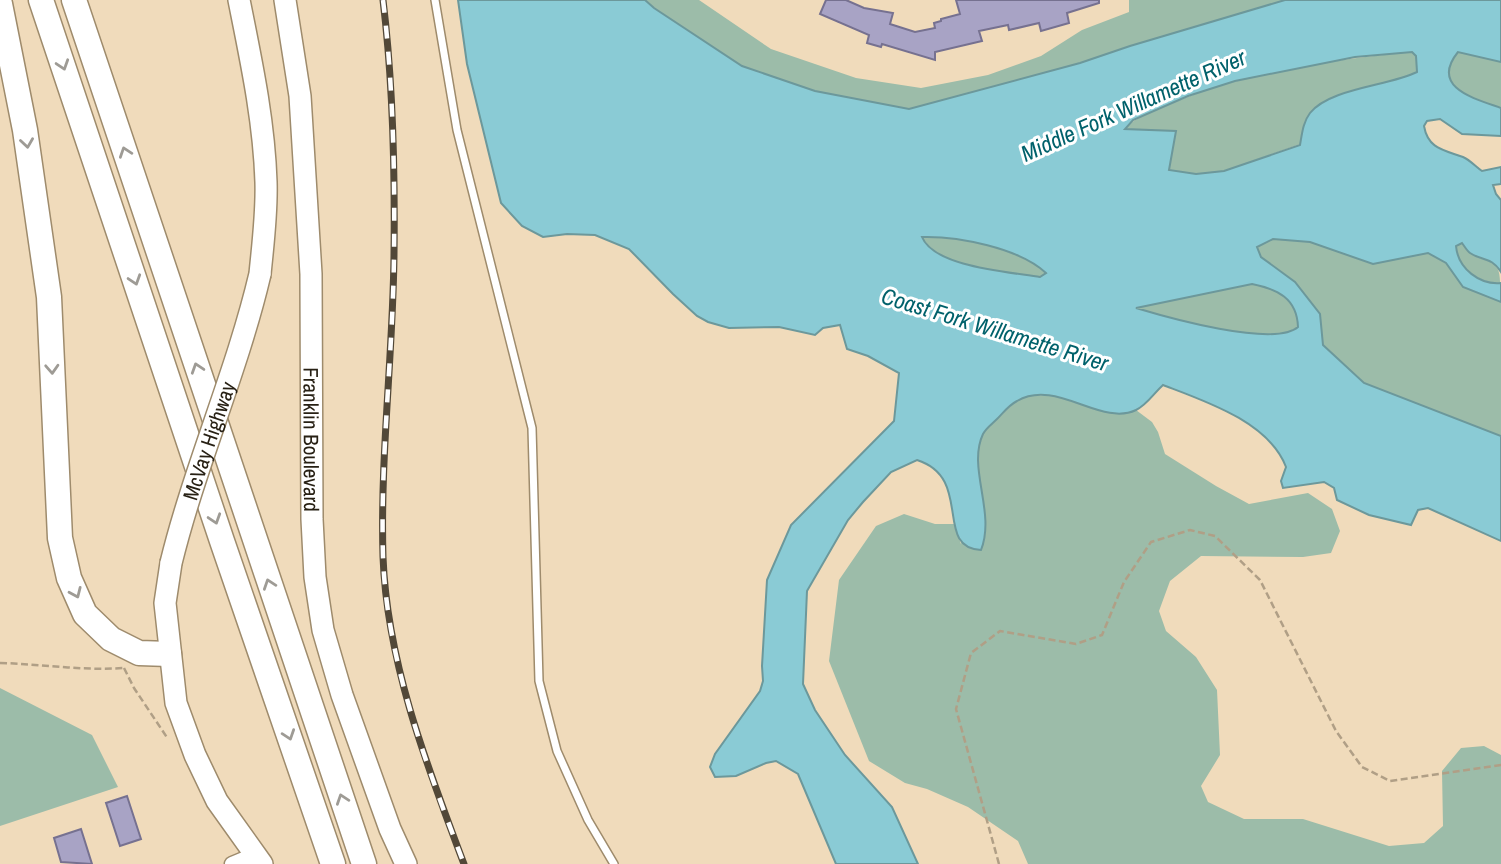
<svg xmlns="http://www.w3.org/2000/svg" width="1501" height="864" font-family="'Archivo Narrow',sans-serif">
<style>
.green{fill:#9cbca9}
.water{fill:#8acbd5;stroke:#6c989b;stroke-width:2;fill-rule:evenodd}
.building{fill:#a8a3c5;stroke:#767190;stroke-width:2}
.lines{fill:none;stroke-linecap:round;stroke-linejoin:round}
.service-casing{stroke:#9e8b6c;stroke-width:10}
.minor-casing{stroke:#9e8b6c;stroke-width:17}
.primary-casing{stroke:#9e8b6c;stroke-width:24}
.motorway-casing{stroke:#9e8b6c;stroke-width:27}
.path{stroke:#b09f86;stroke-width:2.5;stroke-dasharray:7 3.5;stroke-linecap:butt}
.service{stroke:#fff;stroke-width:7}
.minor{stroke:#fff;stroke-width:14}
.primary{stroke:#fff;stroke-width:21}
.motorway{stroke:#fff;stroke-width:24}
.rail-casing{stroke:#524838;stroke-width:7}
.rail{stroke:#fff;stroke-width:4.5;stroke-dasharray:13;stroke-linecap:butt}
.primary-bridge-casing{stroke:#9e8b6c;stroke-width:24;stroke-linecap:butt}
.primary-bridge{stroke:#fff;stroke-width:21}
.oneway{stroke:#9e9b95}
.labels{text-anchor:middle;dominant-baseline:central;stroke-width:6;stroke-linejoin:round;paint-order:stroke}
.street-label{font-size:21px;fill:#272014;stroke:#fff}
.water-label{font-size:23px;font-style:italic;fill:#00616b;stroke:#fff}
</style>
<rect width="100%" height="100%" fill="#f0dbbb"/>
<!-- green -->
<path class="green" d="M 645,0 L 699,0 L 771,49 L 856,78 L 921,88 L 988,75 L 1041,56 L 1082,30 L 1129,12 L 1129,0 L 1285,0 L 1130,46 L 1080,63 L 909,109 L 815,91 L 742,66 L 654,8 Z
M 1412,52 L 1416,56 L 1417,72 C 1390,86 1329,89 1310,113 C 1303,122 1302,134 1300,144 L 1224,171 L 1196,174 L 1168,170 L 1172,154 L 1124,129 C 1136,117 1151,112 1166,106 C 1243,72 1329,60 1412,52 Z
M 1458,52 L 1501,62 L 1501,108 C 1475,99 1429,89 1458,52 Z
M 921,237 C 960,236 1016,248 1047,273 L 1040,277 C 1007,272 939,269 921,237 Z
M 1273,239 L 1310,242 L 1373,264 L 1427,252 L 1446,263 L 1463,287 L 1501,302 L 1501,436 L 1364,383 L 1323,345 L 1320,314 L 1295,282 L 1261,257 L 1256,247 Z
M 1462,243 C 1465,247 1467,251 1470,253 C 1486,264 1501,256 1500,285 C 1478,280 1458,271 1456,246 Z
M 1252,284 C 1278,289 1297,297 1298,326 C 1272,350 1167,316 1134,308 Z
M 1053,395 C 1079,403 1109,419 1136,410 L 1152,422 L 1158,432 L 1165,454 L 1216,486 L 1249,504 L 1308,493 L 1332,509 L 1340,531 L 1331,553 L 1303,557 L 1201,556 L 1170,581 L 1159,611 L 1166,631 L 1196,657 L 1217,690 L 1220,755 L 1201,786 L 1208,802 L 1244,819 L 1303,819 L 1389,846 L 1424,843 L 1443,826 L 1442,771 L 1461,748 L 1484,746 L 1501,755 L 1501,864 L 1028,864 L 1018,841 L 968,807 L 927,789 L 905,783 L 869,761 L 829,661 L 839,580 L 876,526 L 904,514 L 935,524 L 954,524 L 961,544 L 979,468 L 977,450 L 984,432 L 1015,402 L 1027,396 Z
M 0,688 L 92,735 L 118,787 L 0,826 Z"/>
<!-- water -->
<path class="water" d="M 458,0 L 645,0 L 654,8 L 742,66 L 815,91 L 909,109 L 1080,63 L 1130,46 L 1285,0 L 1501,0 L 1501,62 L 1458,52 C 1429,88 1476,99 1501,108 L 1501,136 L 1462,134 L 1440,119 L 1427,121 L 1424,126 C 1428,149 1444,150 1463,157 C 1470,160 1476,167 1482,171 L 1501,167 L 1501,184 L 1493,185 L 1496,194 L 1501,200 L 1501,272 C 1492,257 1482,261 1470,253 C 1467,251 1465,247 1462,243 L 1456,246 C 1458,269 1480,285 1501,283 L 1501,302 L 1463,287 L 1446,263 L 1428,253 L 1373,264 L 1310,242 L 1273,239 L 1257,247 L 1261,257 L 1295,282 L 1320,314 L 1323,345 L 1364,383 L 1501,436 L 1501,541 L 1428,508 L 1418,510 L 1411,525 L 1369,515 L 1337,500 L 1334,488 L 1324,482 L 1283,488 L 1281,481 L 1286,467 C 1269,422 1205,401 1163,385 C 1154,393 1147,405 1136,410 C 1101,427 1056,378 1017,401 C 1009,405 1003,413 997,419 C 992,424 986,428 983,434 C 967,468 996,512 981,550 C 933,548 974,478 917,460 L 891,472 L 863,502 L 848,520 L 807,591 L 803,684 L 815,710 L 845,755 L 892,807 L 918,864 L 836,864 L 798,774 L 776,761 L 766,763 L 736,776 L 715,777 L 710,767 L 715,754 L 760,691 L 763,681 L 762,666 L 767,580 L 791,525 L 894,421 L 899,373 L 868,356 L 847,349 L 840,325 L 823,328 L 815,335 L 779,327 L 729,328 L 708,322 L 697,316 L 673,294 L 629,249 L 595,235 L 567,234 L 543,237 L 522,226 L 501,203 L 467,64 ZM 1412,52 L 1416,56 L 1417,72 C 1389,86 1330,88 1310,113 C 1303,122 1302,134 1300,145 L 1224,171 L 1196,174 L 1169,170 L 1176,131 L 1125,129 L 1133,120 L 1188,96 L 1235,81 L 1355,57 ZM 922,237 C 958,236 1019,248 1046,273 L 1040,277 C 1010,272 934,267 922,237 ZM 1252,284 C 1277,289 1297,298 1298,327 C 1274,348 1166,317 1136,308 Z"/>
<!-- building -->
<path class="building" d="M 826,0 L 846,0 L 864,8 L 893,13 L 890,24 L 915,32 L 935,28 L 934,23 L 941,21 L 941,19 L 960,14 L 956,0 L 1099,0 L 1099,3 L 1067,13 L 1069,23 L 1041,31 L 1039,23 L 1009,30 L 1008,25 L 979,31 L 982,41 L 935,52 L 935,60 L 882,44 L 881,47 L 867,43 L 869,35 L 820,14 Z
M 127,796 L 141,839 L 120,846 L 106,803 Z
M 81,829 L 92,864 L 61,862 L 54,838 Z"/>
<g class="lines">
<!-- service casing -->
<g class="service-casing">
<path id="service" d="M 435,0 L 457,130 L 532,428 L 539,681 L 557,751 L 588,820 L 614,864"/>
</g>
<!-- minor casing -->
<g class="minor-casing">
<path id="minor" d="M 232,864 L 256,854"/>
</g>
<!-- primary casing -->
<g class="primary-casing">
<g id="primary">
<path d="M 239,0 C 251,60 264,120 266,182 C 267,213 263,243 260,274"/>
<path id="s1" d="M 285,0 L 300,96 L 311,274 L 312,519 L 315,577 L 323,630 L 342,695 L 390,829 L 406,864"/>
<path d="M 171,563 L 165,603 L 176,703 L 195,755 L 217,801 L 262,864"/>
</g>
</g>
<!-- motorway casing -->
<g class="motorway-casing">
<path id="motorway" d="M 41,0 L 222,541 L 333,864
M 74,0 L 364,864
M 0,4 L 25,130 L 49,297 L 60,538 L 69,578 L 85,614 L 111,639 L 139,653 L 169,654"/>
</g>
<!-- path -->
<path class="path" d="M 0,663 C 42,664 82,671 124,668
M 124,668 L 134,688 L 168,739
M 999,864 L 956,709 L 971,653 L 1000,631 L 1076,644 L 1102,635 L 1124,582 L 1151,542 L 1190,530 L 1215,536 L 1260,580 L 1336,731 L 1362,767 L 1390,781 L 1501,765"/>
<!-- service -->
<use href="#service" class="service"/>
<!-- minor -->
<use href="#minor" class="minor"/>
<!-- primary -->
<use href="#primary" class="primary"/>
<!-- motorway -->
<use href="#motorway" class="motorway"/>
<!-- rail casing -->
<g class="rail-casing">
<path id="rail" d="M 383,0 C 393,82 395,172 394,255 C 393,355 380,456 383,557 C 387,663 427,766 464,864"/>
</g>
<!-- rail -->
<use href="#rail" class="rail"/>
<!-- primary-bridge casing -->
<g class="primary-bridge-casing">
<g id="primary-bridge">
<path id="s2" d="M 171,563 C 195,465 237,372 260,274"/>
</g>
</g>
<!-- primary-bridge -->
<use href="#primary-bridge" class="primary-bridge"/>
</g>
<!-- one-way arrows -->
<defs><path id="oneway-chevron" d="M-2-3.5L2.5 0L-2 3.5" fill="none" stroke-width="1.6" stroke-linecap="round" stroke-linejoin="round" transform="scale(1.75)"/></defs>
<g class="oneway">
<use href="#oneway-chevron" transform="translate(63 65) rotate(72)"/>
<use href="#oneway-chevron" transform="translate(27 143) rotate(82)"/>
<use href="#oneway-chevron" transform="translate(125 152) rotate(-109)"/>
<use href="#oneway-chevron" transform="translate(135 280) rotate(72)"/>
<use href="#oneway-chevron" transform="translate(197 368) rotate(-108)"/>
<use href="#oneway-chevron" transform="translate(52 369) rotate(87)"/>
<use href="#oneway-chevron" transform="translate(215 519) rotate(72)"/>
<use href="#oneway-chevron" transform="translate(269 584) rotate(-109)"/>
<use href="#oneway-chevron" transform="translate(76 593) rotate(66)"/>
<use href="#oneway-chevron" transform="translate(289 735) rotate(71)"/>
<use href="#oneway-chevron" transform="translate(342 799) rotate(-109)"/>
</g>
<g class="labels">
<!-- street labels -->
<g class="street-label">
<text stroke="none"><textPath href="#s1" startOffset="441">Franklin Boulevard</textPath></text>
<text stroke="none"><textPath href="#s2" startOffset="128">McVay Highway</textPath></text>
</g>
<!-- water labels -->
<g class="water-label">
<text transform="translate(1133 105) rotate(-24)">Middle Fork Willamette River</text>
<text transform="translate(995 329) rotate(17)">Coast Fork Willamette River</text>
</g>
</g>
</svg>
